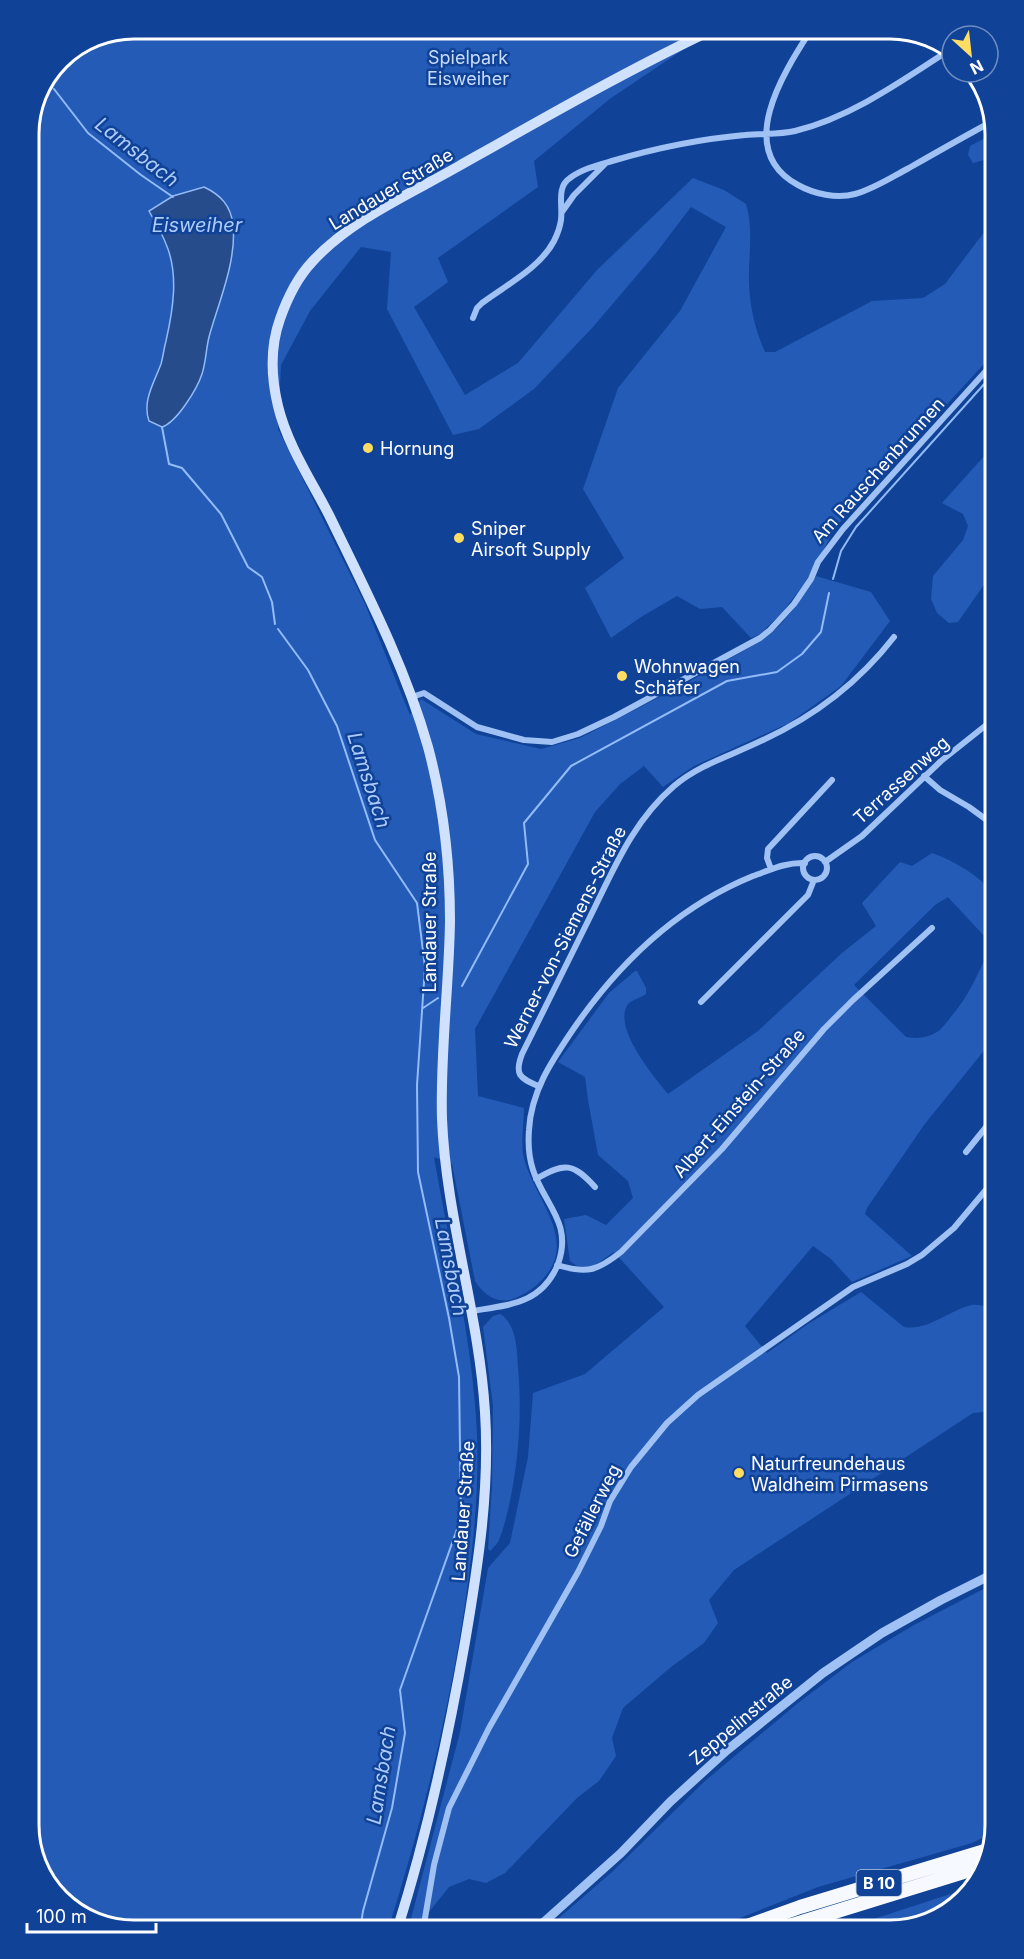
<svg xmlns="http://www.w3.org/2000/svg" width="1024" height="1959" font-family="Inter,sans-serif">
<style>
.green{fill:#235bb7;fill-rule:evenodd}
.water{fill:#274c8b;stroke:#92bbf8;stroke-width:1.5}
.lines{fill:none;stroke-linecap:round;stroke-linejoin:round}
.stream{stroke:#92bbf8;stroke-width:2}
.minor{stroke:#a0c1f4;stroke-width:6}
.tertiary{stroke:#a0c1f4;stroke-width:9}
.secondary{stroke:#d0e1fd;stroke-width:10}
.trunk{stroke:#f6f9ff;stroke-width:14}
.poi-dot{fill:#ffdc63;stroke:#104397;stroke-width:2}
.labels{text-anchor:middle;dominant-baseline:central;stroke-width:5;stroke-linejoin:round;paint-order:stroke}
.shield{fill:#104397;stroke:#b7c7e0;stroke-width:1.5}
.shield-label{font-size:16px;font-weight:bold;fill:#fff}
.park-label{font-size:18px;fill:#c8ddfe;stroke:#104397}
.street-label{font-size:18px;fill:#fff;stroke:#104397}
.poi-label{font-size:18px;fill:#fff;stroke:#104397;text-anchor:start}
.water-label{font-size:20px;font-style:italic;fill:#adcbfb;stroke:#104397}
.rim{fill:none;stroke:#fff;stroke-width:3}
</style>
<rect width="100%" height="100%" fill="#104397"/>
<!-- green -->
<path class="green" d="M 711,31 L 611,98 L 534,161 L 538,187 L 438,258 L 448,282 L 414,307 L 465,395 L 518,363 L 597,270 L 693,178 L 724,190 L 746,204 C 754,231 748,256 749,284 C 750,307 755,330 765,352 L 775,352 L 872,301 L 923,298 L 945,284 L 982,235 L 995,223 L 995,352 L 879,478 L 835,528 L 813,570 L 801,588 L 781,614 L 760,634 L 751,638 L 722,607 L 700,609 L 677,596 L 641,617 L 611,638 L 585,588 L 624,558 L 583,489 L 618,388 L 680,311 L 726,227 L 691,207 L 656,253 L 593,327 L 534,389 L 479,429 L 453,435 L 387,309 L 391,252 L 361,247 L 310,311 L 281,365 L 278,429 L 365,604 L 410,715 L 421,699 L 476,734 L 541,749 L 580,738 L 683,685 L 759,642 L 778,627 L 793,610 L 816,576 L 871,592 L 890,621 L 841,686 L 789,723 L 694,766 L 663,787 L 644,766 L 620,784 L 595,812 L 475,1029 L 478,1096 L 524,1108 C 524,1123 521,1140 523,1154 C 531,1197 583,1240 540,1282 C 533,1289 519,1298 509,1300 C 494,1303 482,1292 475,1281 L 452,1164 L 434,1157 C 449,1244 470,1329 476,1417 C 481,1489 472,1560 461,1630 C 444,1732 419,1832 388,1930 L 127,1930 L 75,1913 L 37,1866 L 29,1825 L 29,127 L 60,59 L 94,36 ZM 149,211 L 227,274 L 208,341 L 202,373 L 167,426 L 149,400 C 151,383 158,375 162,360 C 170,324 181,281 167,244 C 162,233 155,222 149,211 Z
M 995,133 L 995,157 L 973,163 L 968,155 L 970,146 Z
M 995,444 L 995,569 L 958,622 L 949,623 L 937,613 L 931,599 L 933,576 L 963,540 L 968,526 L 963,514 L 942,503 Z
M 932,853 C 957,862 977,875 995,894 L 995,921 L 986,938 L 948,897 L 935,905 L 854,985 L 906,1037 C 917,1039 927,1038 937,1032 C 942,1029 946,1023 950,1018 C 971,994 982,965 995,936 L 995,1037 L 924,1125 L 867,1208 L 865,1214 L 912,1256 L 852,1282 L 831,1259 L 813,1246 L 745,1326 L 767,1353 L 808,1324 L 861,1292 L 904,1327 C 929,1331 949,1310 972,1305 C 979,1304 988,1307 995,1308 L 995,1411 L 973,1413 L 734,1570 L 709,1600 L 718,1623 L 704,1643 L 671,1667 L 623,1708 L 612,1738 L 616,1756 L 599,1781 L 577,1798 L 505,1873 L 486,1883 L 469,1879 L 449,1887 L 421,1922 L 420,1930 L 408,1930 L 460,1732 L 488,1568 L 510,1543 L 528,1457 L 533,1393 L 585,1374 L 664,1307 L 614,1252 L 592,1267 L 577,1266 L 570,1261 L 564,1219 L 586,1215 L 606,1225 L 633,1198 L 628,1181 L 598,1155 L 588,1100 L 585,1077 L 558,1062 L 609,993 L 635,971 L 637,971 L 646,988 L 646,994 C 641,998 634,999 629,1003 C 610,1025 654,1077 668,1094 L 758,1031 L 842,953 L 876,926 L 862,903 L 900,862 L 912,866 Z
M 500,1314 C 517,1324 517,1351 518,1368 C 522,1413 519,1457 510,1501 C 507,1514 504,1528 499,1540 C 497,1545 493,1547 491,1551 L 488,1549 L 492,1486 L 493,1406 L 483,1327 L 493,1316 Z
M 995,1583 L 995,1826 L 994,1832 L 972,1843 L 818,1887 L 710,1930 L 545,1930 L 612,1872 L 705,1781 L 798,1703 L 852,1662 L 914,1625 Z
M 975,1886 L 931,1922 L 890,1930 L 840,1930 Z"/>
<!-- water -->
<path class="water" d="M 204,187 C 221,195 231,206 233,225 C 237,261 218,304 209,337 C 206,349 206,362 202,374 C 197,389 177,422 162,427 L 149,421 C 142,401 154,383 161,364 C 163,357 164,348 166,341 C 173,310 179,274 166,244 C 162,233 155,222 149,211 L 173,196 Z"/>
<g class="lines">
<!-- stream -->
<path class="stream" d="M 54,89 L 88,133 L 141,175 L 173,197
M 162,427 L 169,464 L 182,468 L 221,514 L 248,567 L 262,577 L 272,602 L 275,624
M 833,579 L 841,551 L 856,527 L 995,372
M 278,629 L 308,670 L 337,726 L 375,840 L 417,903 L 425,967 L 417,1085 L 418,1172 L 449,1318 L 459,1377 L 461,1518 L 400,1690 L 405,1733 L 392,1808 L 363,1911 L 360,1930
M 462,986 L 528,864 L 524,823 L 571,766 L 727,681 L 777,672 L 802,654 L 821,632 L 829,593
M 423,1008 L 438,998"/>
<!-- minor -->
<path class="minor" d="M 811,30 C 784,72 733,150 798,185 C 814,194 837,199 855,194 C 874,189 892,177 909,168 C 937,152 965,136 993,121
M 562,212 L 574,195 L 605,164
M 473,318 L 477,308 L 482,303 C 506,285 540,268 554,241 C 557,235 560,227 561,220 C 563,206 556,187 570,178 C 582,169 598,165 612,161 C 656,148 700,139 745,135 C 762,133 779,135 795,131 C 852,117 903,80 951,49
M 412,697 L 424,693 L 477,727 L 524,740 L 552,742 L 578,734 L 614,717 L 760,638 L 770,630 L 794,604 L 811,579 L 818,562 L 843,529 L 995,361
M 924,776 L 940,790 L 969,807 L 995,826
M803 868a12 12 0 1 1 24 0a12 12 0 1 1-24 0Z
M 825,862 L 862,836 L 941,761 L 995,718
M 771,869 L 767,858 L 768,849 L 832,780
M 701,1002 L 808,895 L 814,880
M 538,1086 C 520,1078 514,1075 522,1054 C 544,1009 567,964 589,919 C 613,871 632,822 674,786 C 700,764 733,755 763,740 C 815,716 859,682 894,637
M 966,1152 L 995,1116
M 536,1179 C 565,1162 573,1163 595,1187
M 557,1265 C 587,1274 597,1271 621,1252 L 722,1149 L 824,1029 L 853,1000 L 932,928
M 472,1311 C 509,1305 542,1304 558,1264 C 573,1223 544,1204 533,1170 C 529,1158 528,1143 529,1130 C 531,1092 551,1062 572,1031 C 617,965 677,907 753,876 C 770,870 786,862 805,863
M 423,1930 L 434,1865 L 449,1808 L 489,1728 L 578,1572 L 601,1526 L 610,1501 L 631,1467 L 667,1423 L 698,1395 L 853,1287 L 907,1264 L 922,1255 L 954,1228 L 995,1179"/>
<!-- tertiary -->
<path class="tertiary" d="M 535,1930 L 621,1853 L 670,1802 L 726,1751 L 823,1673 L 882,1633 L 941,1600 L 995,1573"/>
<!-- secondary -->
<path class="secondary" d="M 397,1930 C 427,1836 448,1739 465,1642 C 478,1566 490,1490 485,1412 C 479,1314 446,1218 442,1119 C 440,1053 449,987 450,921 C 450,863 443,803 428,747 C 405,666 366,591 329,515 C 311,480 287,444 278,406 C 271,377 270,347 280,319 C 287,299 297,278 312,262 C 350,220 410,194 459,166 C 542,119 624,72 710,31"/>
<!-- trunk -->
<path class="trunk" d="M 736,1930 L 800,1907 L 988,1850
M 776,1930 L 983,1866"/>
</g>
<!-- markers -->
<g class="poi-dot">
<circle cx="368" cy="448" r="6"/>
<circle cx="459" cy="538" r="6"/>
<circle cx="622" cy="676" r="6"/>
<circle cx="739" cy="1473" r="6"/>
</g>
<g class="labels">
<!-- shield labels -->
<rect class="shield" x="856.5" y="1870" width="45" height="26" rx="4.5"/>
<g class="shield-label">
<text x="879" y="1883">B 10</text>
</g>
<!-- park labels -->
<g class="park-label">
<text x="468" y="57">Spielpark<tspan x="468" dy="21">Eisweiher</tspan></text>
</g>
<!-- street labels -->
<g class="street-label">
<text transform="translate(391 189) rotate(-31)">Landauer Straße</text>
<text transform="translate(878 470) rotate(-48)">Am Rauschenbrunnen</text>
<text transform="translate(901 780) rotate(-42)">Terrassenweg</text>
<text transform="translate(429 922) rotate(-90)">Landauer Straße</text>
<text transform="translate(565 937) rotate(-63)">Werner-von-Siemens-Straße</text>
<text transform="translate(739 1103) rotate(-49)">Albert-Einstein-Straße</text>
<text transform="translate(463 1511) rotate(-86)">Landauer Straße</text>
<text transform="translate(592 1511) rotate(-63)">Gefällerweg</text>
<text transform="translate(741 1720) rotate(-40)">Zeppelinstraße</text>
</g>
<!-- poi labels -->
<g class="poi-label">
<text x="380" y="448">Hornung</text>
<text x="471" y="528">Sniper<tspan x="471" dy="21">Airsoft Supply</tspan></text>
<text x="634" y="666">Wohnwagen<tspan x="634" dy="21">Schäfer</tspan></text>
<text x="751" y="1463">Naturfreundehaus<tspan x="751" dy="21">Waldheim Pirmasens</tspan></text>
</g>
<!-- water labels -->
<g class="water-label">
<text transform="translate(137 152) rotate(38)">Lamsbach</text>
<text x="197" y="225">Eisweiher</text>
<text transform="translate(369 780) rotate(72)">Lamsbach</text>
<text transform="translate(451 1267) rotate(79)">Lamsbach</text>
<text transform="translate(381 1775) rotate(-81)">Lamsbach</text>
</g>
</g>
<!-- crop -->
<path d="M0 0H1024V1959H0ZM134 39H890A95 95 0 0 1 985 134V1825A95 95 0 0 1 890 1920H134A95 95 0 0 1 39 1825V134A95 95 0 0 1 134 39Z" fill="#104397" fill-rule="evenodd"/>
<path class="rim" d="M134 39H890A95 95 0 0 1 985 134V1825A95 95 0 0 1 890 1920H134A95 95 0 0 1 39 1825V134A95 95 0 0 1 134 39Z"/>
<!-- north arrow -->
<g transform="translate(970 54) rotate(153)"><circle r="28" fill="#104397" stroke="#708ec1" stroke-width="1.5"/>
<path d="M0-4.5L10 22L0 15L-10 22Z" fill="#ffdc63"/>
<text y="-9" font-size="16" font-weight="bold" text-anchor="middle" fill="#ffffff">N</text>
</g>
<!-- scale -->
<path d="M27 1923v9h129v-9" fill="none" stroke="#ffffff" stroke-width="3"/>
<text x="36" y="1923" font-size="18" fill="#ffffff" stroke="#104397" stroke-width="4.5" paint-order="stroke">100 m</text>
</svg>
